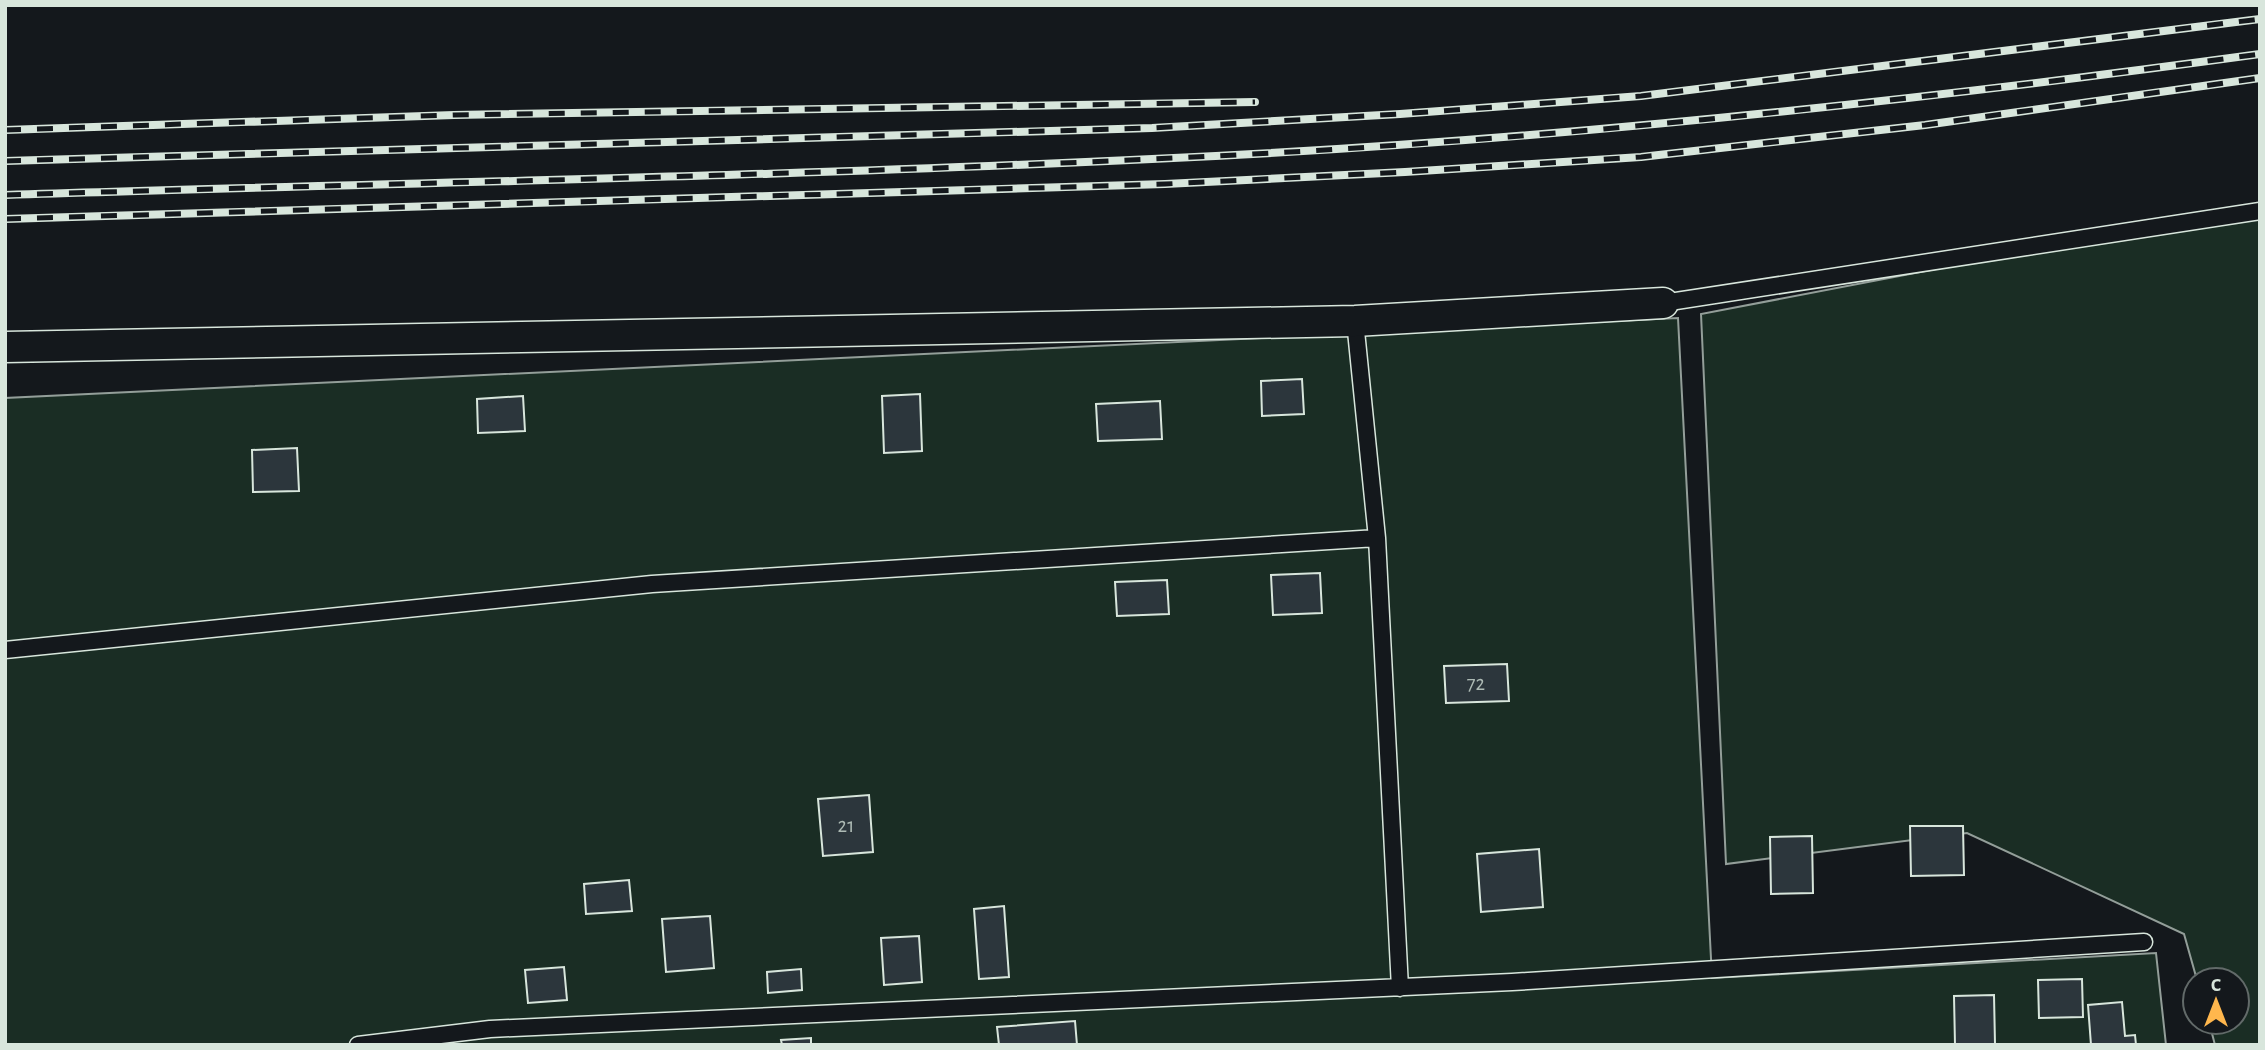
<svg xmlns="http://www.w3.org/2000/svg" width="2265" height="1050" font-family="'Alegreya Sans',sans-serif">
<style>
.green{fill:#1a2d24;stroke:#939e99;stroke-width:2}
.building{fill:#2c363c;stroke:#d8e6dc;stroke-width:2}
.lines{fill:none;stroke-linecap:round;stroke-linejoin:round}
.service-casing{stroke:#d8e6dc;stroke-width:19}
.minor-casing{stroke:#d8e6dc;stroke-width:33}
.service{stroke:#14181c;stroke-width:16}
.minor{stroke:#14181c;stroke-width:30}
.rail-casing{stroke:#d8e6dc;stroke-width:8}
.rail{stroke:#14181c;stroke-width:5;stroke-dasharray:16;stroke-linecap:butt}
.labels{text-anchor:middle;dominant-baseline:central;stroke-width:5;stroke-linejoin:round;paint-order:stroke}
.number-label{font-size:21px;fill:#adbab4}
</style>
<rect width="100%" height="100%" fill="#14181c"/>
<!-- green -->
<path class="green" d="M 2260,207 L 2260,1045 L 2215,1045 L 2209,1022 L 2237,1022 L 2237,980 L 2197,980 L 2184,934 L 1967,833 L 1726,864 L 1701,314 Z
M 1678,318 L 1712,978 L 2156,953 L 2166,1045 L 5,1045 L 5,398 Z"/>
<!-- building -->
<path class="building" d="M 1302,379 L 1304,414 L 1262,416 L 1261,381 Z
M 920,394 L 922,451 L 884,453 L 882,396 Z
M 523,396 L 525,431 L 478,433 L 477,399 Z
M 1160,401 L 1162,439 L 1098,441 L 1096,404 Z
M 297,448 L 299,491 L 253,492 L 252,450 Z
M 1320,573 L 1322,613 L 1273,615 L 1271,575 Z
M 1167,580 L 1169,614 L 1117,616 L 1115,582 Z
M 1507,664 L 1509,701 L 1446,703 L 1444,666 Z
M 869,795 L 873,852 L 823,856 L 818,799 Z
M 1910,826 L 1963,826 L 1964,875 L 1911,876 Z
M 1812,836 L 1813,893 L 1771,894 L 1770,837 Z
M 1539,849 L 1543,907 L 1481,912 L 1477,854 Z
M 629,880 L 632,911 L 586,914 L 584,884 Z
M 1004,906 L 1009,977 L 979,979 L 974,909 Z
M 710,916 L 714,968 L 666,972 L 662,919 Z
M 919,936 L 922,982 L 884,985 L 881,938 Z
M 564,967 L 567,1000 L 528,1003 L 525,970 Z
M 801,969 L 802,990 L 768,993 L 767,972 Z
M 2082,979 L 2083,1017 L 2039,1018 L 2038,980 Z
M 1994,995 L 1995,1044 L 1955,1045 L 1954,996 Z
M 2122,1002 L 2125,1036 L 2135,1035 L 2136,1045 L 2091,1045 L 2088,1005 Z
M 1075,1021 L 1077,1045 L 999,1045 L 997,1027 Z
M 811,1038 L 811,1045 L 782,1045 L 781,1040 Z"/>
<g class="lines">
<!-- service casing -->
<g class="service-casing">
<path id="service" d="M 1663,303 L 2260,211
M 1355,321 L 1377,538 L 1400,988
M 5,650 L 652,584 L 1377,538
M 358,1045 L 490,1029 L 1512,982 L 2144,942"/>
</g>
<!-- minor casing -->
<g class="minor-casing">
<path id="minor" d="M 5,347 L 1355,321 L 1663,303"/>
</g>
<!-- service -->
<use href="#service" class="service"/>
<!-- minor -->
<use href="#minor" class="minor"/>
<!-- rail casing -->
<g class="rail-casing">
<path id="rail" d="M 5,130 L 454,115 L 1255,102
M 5,161 L 1152,128 L 1400,114 L 1641,96 L 2260,19
M 5,195 C 387,183 770,177 1152,159 C 1522,143 1893,104 2260,54
M 5,219 L 1165,184 L 1405,172 L 1641,157 L 1925,125 L 2260,78"/>
</g>
<!-- rail -->
<use href="#rail" class="rail"/>
</g>
<g class="labels">
<!-- number labels -->
<g class="number-label">
<text x="1476" y="683">72</text>
<text x="846" y="825">21</text>
</g>
</g>
<!-- border -->
<rect width="2265" height="1050" fill="none" stroke="#d8e6dc" stroke-width="14"/>
<!-- north arrow -->
<g transform="translate(2216 1001)"><circle r="33" fill="#14181c" stroke="#626a69" stroke-width="2"/>
<path d="M0-5L12 26L0 18L-12 26Z" fill="#ffb74d"/>
<text y="-10" font-size="19" font-weight="bold" text-anchor="middle" fill="#d8e6dc">С</text>
</g>
</svg>
